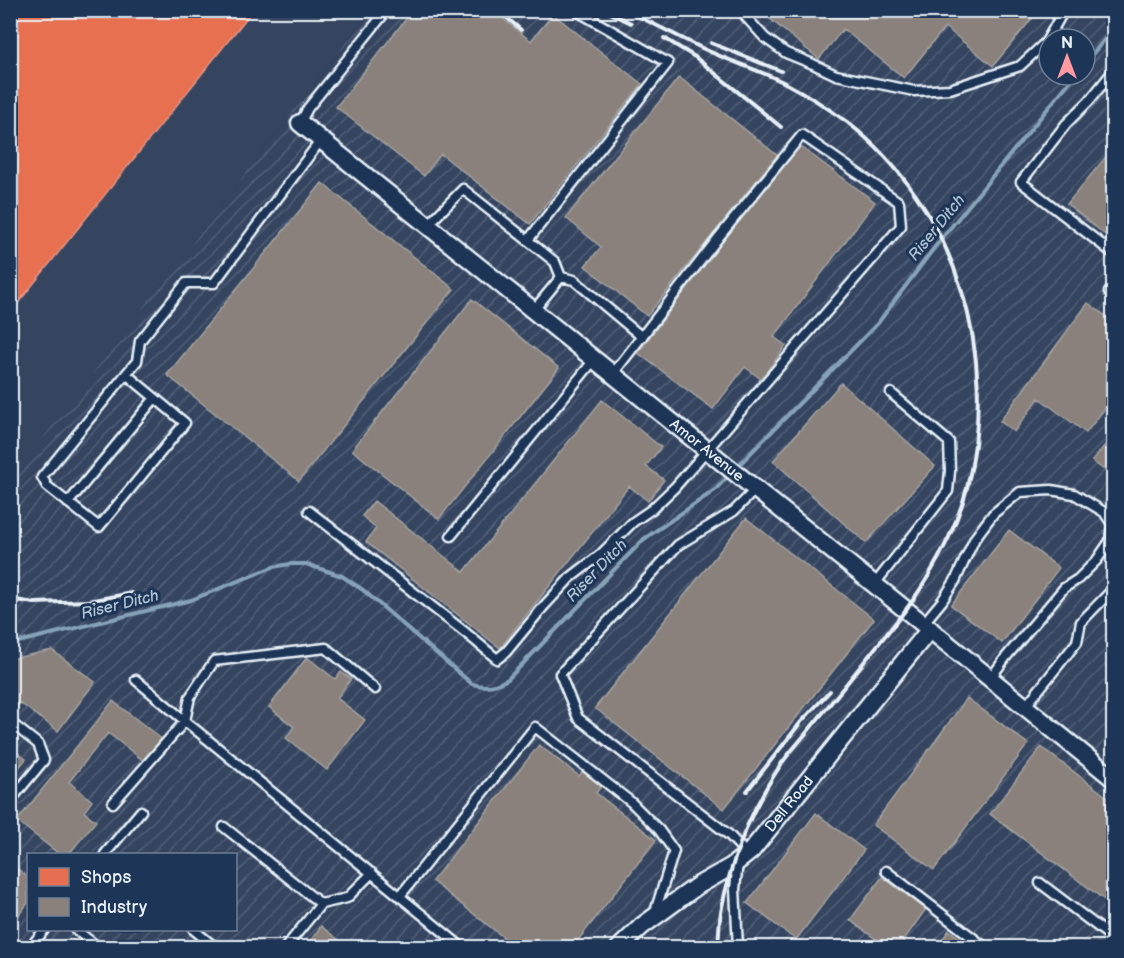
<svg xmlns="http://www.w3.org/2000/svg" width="1124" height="958" font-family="'Balsamiq Sans',sans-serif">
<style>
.built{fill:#344460}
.industrial{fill:url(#industrial-furrows);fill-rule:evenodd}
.shops{fill:#e76f51;stroke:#e79683;stroke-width:1.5}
.industry{fill:#8a817c;stroke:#a6a3a1;stroke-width:1.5}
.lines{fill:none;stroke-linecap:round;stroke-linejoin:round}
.stream{stroke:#86a3b8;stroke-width:4}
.lane-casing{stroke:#e8f1f8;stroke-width:13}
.street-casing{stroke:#e8f1f8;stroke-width:21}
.lane{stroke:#1d3557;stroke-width:8}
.street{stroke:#1d3557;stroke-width:16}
.rail{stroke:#e8f1f8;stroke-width:4}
.labels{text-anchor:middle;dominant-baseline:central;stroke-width:6;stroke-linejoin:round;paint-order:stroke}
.street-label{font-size:15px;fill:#e8f1f8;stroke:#1d3557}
.water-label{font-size:16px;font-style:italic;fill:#afc4d3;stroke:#1d3557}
</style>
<defs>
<pattern id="industrial-furrows" width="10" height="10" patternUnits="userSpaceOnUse" patternTransform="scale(1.5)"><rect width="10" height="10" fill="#344460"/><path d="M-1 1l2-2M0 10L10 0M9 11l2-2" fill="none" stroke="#515f78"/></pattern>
</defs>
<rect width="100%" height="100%" fill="#1d3557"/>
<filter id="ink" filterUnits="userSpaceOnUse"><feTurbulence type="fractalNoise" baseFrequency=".0167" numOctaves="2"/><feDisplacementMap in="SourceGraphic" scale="12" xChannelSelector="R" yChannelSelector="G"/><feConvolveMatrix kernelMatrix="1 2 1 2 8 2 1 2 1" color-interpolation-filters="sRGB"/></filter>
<g filter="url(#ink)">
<!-- built -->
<path class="built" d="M 11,11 L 370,11 L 11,481 Z"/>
<!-- industrial -->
<path class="industrial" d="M 370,11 L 1113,11 L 1113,947 L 11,947 L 10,481 ZM 1049,39 L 1085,39 L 1085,75 L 1049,75 ZM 28,854 L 236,854 L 236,930 L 28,930 Z"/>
<!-- shops -->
<path class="shops" d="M 10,10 L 253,10 L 10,313 Z"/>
<!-- industry -->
<path class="industry" d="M 413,10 L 492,10 L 531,41 L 553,14 L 642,84 L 530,224 L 441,154 L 424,176 L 336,107 Z
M 759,10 L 1039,10 L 993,66 L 945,27 L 904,78 L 843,29 L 819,59 Z
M 679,77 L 777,155 L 647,316 L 585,266 L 601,247 L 566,218 Z
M 796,143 L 875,202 L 774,337 L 786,346 L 761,379 L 745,367 L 713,409 L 638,353 Z
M 1114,147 L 1114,242 L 1067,204 Z
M 322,183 L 454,289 L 299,481 L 167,375 Z
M 472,299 L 559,368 L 439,519 L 352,450 Z
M 1088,303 L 1114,322 L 1114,396 L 1086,433 L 1039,398 L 1014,432 L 1000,421 Z
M 841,383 L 935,466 L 866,543 L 773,461 Z
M 602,400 L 661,447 L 646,466 L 664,480 L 648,501 L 629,486 L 500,648 L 366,542 L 376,528 L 362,516 L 374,501 L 464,572 Z
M 1114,434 L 1114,477 L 1092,461 Z
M 746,518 L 874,619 L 724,809 L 595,708 Z
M 1009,530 L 1059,568 L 1002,643 L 951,605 Z
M 1114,639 L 1114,654 L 1107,649 Z
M 52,650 L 95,682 L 58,731 L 20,703 L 12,714 L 10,713 L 10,659 Z
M 307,657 L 335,679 L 341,672 L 351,679 L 337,698 L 365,720 L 327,770 L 286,738 L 294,727 L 269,707 Z
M 967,698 L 1028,744 L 934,870 L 873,825 Z
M 113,701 L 163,740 L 145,762 L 108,733 L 69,782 L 92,801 L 84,812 L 96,821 L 69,854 L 59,854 L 17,821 Z
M 539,745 L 579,776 L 584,769 L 603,784 L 596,793 L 656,840 L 572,948 L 517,948 L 432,881 Z
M 10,747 L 26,759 L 10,778 Z
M 1041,747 L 1114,802 L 1114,907 L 990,814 Z
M 816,813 L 864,850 L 796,940 L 747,903 Z
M 17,868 L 28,878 L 28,903 L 10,926 L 10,876 Z
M 882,877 L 926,909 L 903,941 L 912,948 L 888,948 L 850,920 Z
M 321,926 L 349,948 L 305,948 Z
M 949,930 L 973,948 L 936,948 Z"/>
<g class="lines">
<!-- stream -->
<path class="stream" d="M 1085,63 L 1114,28
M 736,468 L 878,323 L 934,248 L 1075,75
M 10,644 L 191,600 L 273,567 L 290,564 L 306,564 L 342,576 L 363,590 L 472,684 C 488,688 495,686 508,679 L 644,539 L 715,490 L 731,473"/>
<!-- lane casing -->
<g class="lane-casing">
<path id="lane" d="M 742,10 L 746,17 L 765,38 L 786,53 L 813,64 L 836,75 L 914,91 L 950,89 L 1020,66 L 1046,42 L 1064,10
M 1114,70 L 1089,101 L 1066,124 L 1021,182 L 1114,254
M 300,123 L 308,108 L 387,10
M 427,226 L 463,189 L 555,262 L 561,277
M 528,240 L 668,63 L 577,11
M 1109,292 L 1114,295
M 533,311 L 561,277 L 574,280 L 642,337
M 126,374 L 185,423 L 99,527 L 47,486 L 42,477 L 126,374 L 137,361 L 140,341 L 186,283 L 214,283 L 321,140
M 68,503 L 155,398
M 309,511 L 466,633 L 497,659 L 506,652 L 544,606 L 570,578 L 600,555 L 633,522 L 652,509 L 675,487 L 901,226 L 899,202 L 802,135 L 719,237 L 612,375
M 451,536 L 594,360
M 874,585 L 948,491 L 950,471 L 949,442 L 891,393
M 923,624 L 942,601 L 955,581 L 975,538 L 993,514 L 1020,492 L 1051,490 L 1074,494 L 1104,512 L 1112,524 L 1110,541 L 1097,560 L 1078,579 L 1064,588 L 1006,657 L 990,679
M 136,680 L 185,721 L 190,697 L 214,661 L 326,648 L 375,689
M 1025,707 L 1077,642 L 1081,622 L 1114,588
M 10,722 L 38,744 L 44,760 L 10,801
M 113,803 L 185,721 L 463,948
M 224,827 L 321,904
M 105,854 L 141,811
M 747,854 L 729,835 L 578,718 L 560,674 L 678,545 L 734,511 L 755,490
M 886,871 L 986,948
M 1040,883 L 1114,939
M 400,896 L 535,727 L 631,802 L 659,830 L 674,851 L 654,915
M 76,930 L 99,948
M 194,930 L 216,948
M 30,948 L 44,930
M 285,948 L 321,904 L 347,898 L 372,873
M 738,948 L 735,889 L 738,862"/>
</g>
<!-- street casing -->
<g class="street-casing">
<g id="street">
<path id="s1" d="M 300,123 L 906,610 L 1114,779"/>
<path id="s2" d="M 619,948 L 642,926 L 697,886 L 732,866 L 751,851 L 930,629"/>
</g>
</g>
<!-- lane -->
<use href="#lane" class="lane"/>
<!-- street -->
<use href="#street" class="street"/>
<!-- rail -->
<path class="rail" d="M 498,10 L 521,30
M 604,10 L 631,23
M 623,10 C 651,21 677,37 704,49 C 731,62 760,70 787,84 C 808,95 828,108 847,122 C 957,208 1000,354 967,488 C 959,518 945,548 929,575 C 913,603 892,627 872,652 C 852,677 832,702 812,726 C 802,739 791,750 782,763 C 751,808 731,859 721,912 C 719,923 719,936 718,948
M 649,10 L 671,13 L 698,10
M 664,38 L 695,57 L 781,127
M 711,43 L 781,71
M 10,599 L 34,603 L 88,601 L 132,593
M 747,791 L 801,722 L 830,691"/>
</g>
</g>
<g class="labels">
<!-- street labels -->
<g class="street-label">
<text stroke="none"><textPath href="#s1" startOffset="522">Amor Avenue</textPath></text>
<text stroke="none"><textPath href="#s2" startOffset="225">Dell Road</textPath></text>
</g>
<!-- water labels -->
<g class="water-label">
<text transform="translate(937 228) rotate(-51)">Riser Ditch</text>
<text transform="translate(597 571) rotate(-46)">Riser Ditch</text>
<text transform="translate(120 605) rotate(-14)">Riser Ditch</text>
</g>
</g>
<!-- margin -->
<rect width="1124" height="958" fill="none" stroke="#1d3557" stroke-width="36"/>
<rect x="18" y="18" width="1088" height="922" fill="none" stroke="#e8f1f8" stroke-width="2" filter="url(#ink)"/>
<!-- legend -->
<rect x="27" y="853" width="210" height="78" fill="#1d3557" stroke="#6e8097" stroke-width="1.5"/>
<rect x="39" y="868" width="30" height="18" fill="#e76f51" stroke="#6e8097" stroke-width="1.5"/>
<text x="81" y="883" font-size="18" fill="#e8f1f8">Shops</text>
<rect x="39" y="898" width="30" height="18" fill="#8a817c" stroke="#6e8097" stroke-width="1.5"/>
<text x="81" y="913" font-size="18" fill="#e8f1f8">Industry</text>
<!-- north arrow -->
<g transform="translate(1067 57)"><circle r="28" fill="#1d3557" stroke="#6e8097" stroke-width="1.5"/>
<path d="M0-4.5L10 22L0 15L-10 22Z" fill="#ff9aa2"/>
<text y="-9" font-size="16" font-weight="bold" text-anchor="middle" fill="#e8f1f8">N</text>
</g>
</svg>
